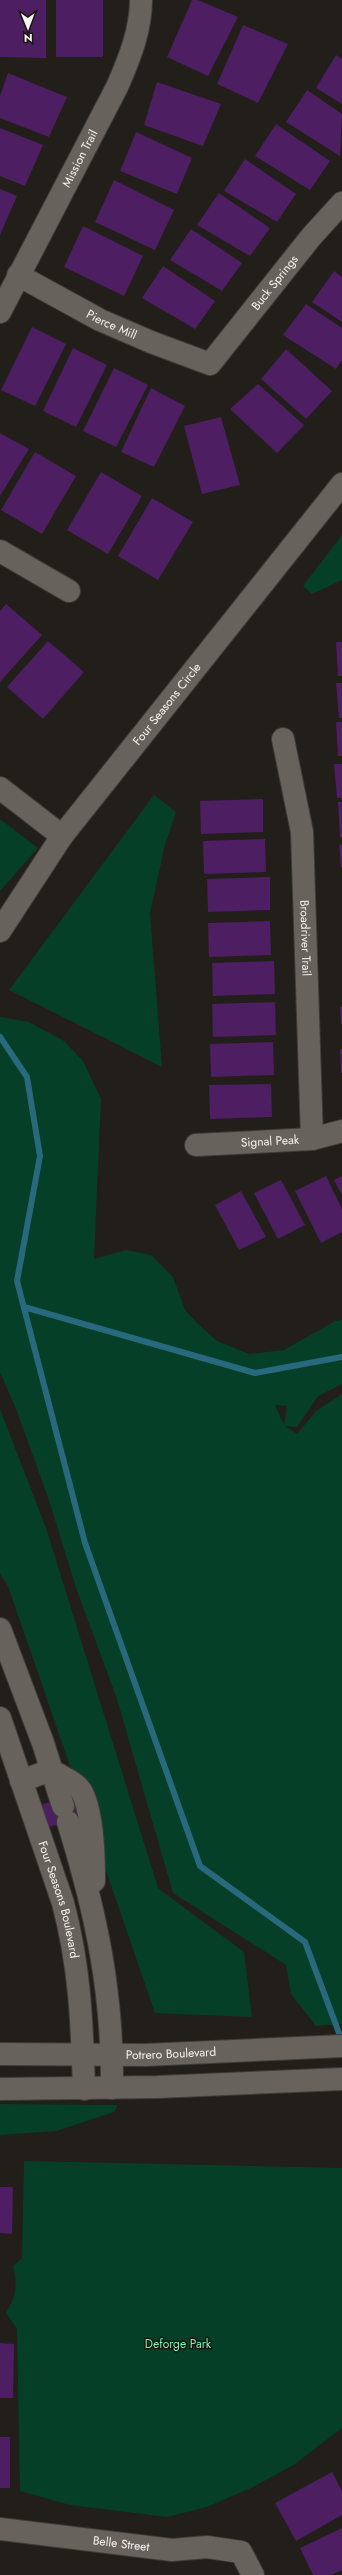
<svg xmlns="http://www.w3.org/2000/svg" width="342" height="2575" font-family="Jost,sans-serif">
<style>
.green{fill:#063f27;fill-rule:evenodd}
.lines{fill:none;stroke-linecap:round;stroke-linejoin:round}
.stream{stroke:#29697e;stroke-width:6}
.building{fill:#4d1e62}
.minor-casing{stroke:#3f3c39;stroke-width:24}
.tertiary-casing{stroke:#3f3c39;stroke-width:24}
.minor{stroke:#67625c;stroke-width:22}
.tertiary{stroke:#67625c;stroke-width:22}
.labels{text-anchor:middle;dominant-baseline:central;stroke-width:3;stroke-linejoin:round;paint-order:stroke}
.street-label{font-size:12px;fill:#f6f3f0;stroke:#191510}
.park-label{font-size:12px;fill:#72f7b5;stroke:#191510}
</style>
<rect width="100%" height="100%" fill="#221e19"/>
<!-- green -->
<path class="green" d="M 342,535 L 342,580 L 312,594 L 303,586 Z
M 154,795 L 176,812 L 165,845 L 150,913 L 162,1067 L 9,990 Z
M 0,819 L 38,848 L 0,891 Z
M 0,1017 L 29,1022 L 64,1041 L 83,1061 L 101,1099 L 94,1259 L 126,1250 L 151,1255 L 173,1277 L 185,1310 L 196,1322 L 217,1341 L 249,1354 L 284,1350 L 335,1321 L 342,1320 L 342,1384 L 318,1396 L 297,1427 L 285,1426 L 297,1434 L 316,1411 L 342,1394 L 342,2024 L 316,2026 L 291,1994 L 286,1965 L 173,1893 L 117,1699 L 76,1588 L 49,1500 L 16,1409 L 0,1372 ZM 275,1405 L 287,1406 L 284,1425 Z
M 0,1409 L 46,1528 L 158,1888 L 244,1952 L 252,2017 L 155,2013 L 8,1586 L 0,1574 Z
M 0,2104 L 118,2105 L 114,2112 L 56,2131 L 0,2135 Z
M 24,2161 L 342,2168 L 342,2428 L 295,2464 L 253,2487 L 207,2507 L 167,2517 L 70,2505 L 20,2491 L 17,2329 L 6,2313 C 16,2296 18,2285 13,2266 L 22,2258 Z"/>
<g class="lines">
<!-- stream -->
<path class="stream" d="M 0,1037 L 27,1077 L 40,1156 L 17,1281 L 85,1543 L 200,1866 L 305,1942 L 342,2041
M 24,1307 L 255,1373 L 342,1357"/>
</g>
<!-- building -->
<path class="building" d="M 0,0 L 46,0 L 46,58 L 0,57 Z
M 56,0 L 103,0 L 103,57 L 56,57 Z
M 192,0 L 198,0 L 238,17 L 208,76 L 167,57 Z
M 243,25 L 288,44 L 258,103 L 217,84 Z
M 336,55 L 342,59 L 342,104 L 316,88 Z
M 8,73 L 67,97 L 49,137 L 0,118 L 0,96 Z
M 157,82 L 221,104 L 203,146 L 144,125 Z
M 307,90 L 342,114 L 340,156 L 286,122 Z
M 276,124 L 330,161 L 310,190 L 255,156 Z
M 0,128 L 43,145 L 25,186 L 0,176 Z
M 136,132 L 192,158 L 177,194 L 120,171 Z
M 245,159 L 296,194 L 277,222 L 224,191 Z
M 114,180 L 174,210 L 155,250 L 95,222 Z
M 0,189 L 17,196 L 0,235 Z
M 219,193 L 270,228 L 250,256 L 197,225 Z
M 83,226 L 143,256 L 124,296 L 64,267 Z
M 191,229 L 242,263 L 222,291 L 170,260 Z
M 163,266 L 215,301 L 195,329 L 142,298 Z
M 334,271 L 342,277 L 342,322 L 312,302 Z
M 306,304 L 342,328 L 342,360 L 336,369 L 283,335 Z
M 32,327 L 66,344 L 35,406 L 1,390 Z
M 73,348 L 107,365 L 76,427 L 43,411 Z
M 286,349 L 332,391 L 306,419 L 261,379 Z
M 114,368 L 148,385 L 116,447 L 83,431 Z
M 258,384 L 304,425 L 277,453 L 230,409 Z
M 151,388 L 185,406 L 154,467 L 121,452 Z
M 221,417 L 240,485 L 202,494 L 184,426 Z
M 0,433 L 29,449 L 0,496 Z
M 35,452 L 76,476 L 42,534 L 1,510 Z
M 101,472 L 142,496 L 108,554 L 67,530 Z
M 152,498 L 193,522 L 158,580 L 118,556 Z
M 6,604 L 42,635 L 0,682 L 0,611 Z
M 48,641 L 84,672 L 43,719 L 7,687 Z
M 336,642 L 342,642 L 342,676 L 338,676 Z
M 336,683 L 342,683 L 342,718 L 339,718 Z
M 336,722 L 342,722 L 342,756 L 338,756 Z
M 334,764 L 342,764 L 342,798 L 337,798 Z
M 263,799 L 263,832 L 201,834 L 200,801 Z
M 338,802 L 342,802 L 342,837 L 340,837 Z
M 265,839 L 266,872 L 204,874 L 203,841 Z
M 339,844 L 342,845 L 342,867 L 341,867 Z
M 270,877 L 270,910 L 208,912 L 207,879 Z
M 270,921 L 271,955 L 209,957 L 208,923 Z
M 274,961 L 275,994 L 213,996 L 212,963 Z
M 275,1002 L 276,1035 L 213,1037 L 212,1004 Z
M 340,1007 L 342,1007 L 342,1024 L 341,1024 Z
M 273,1042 L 274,1075 L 211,1077 L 210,1044 Z
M 340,1049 L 342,1049 L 342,1073 L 341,1073 Z
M 271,1084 L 272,1117 L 210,1119 L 209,1085 Z
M 326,1176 L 342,1209 L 342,1232 L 321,1243 L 295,1191 Z
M 342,1176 L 342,1195 L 334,1180 Z
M 281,1180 L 305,1225 L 278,1239 L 254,1193 Z
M 241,1191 L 266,1237 L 239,1250 L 215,1205 Z
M 57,1800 L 59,1807 L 75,1803 L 79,1818 L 46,1828 L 40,1805 Z
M 0,2187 L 13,2187 L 12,2234 L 0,2233 Z
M 0,2343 L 14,2344 L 13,2398 L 0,2398 Z
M 0,2437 L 10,2437 L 10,2488 L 0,2488 Z
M 332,2472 L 342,2491 L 342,2515 L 296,2541 L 275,2503 Z
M 342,2528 L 342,2570 L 331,2575 L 313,2575 L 300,2548 Z"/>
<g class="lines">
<!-- minor casing -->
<g class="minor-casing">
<g id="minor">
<path id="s1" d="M 18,275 L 100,320 L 151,342 L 210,364 L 311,237 L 342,203"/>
<path id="s2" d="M 0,312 L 117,87 C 129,60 141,30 141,0"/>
<path d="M 0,551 L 69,591"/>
<path id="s3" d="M 283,739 L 302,832 L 312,1139"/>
<path d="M 0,788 L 62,836"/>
<path id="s4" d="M 0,931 L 62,836 L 342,484"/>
<path id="s5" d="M 196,1145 L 312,1139 L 342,1131"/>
<path d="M 0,1629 L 43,1743 L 63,1806"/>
<path id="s6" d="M 0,1718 L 63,1903 C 80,1967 82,2023 84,2089"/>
<path d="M 21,1781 L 51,1770 C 60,1776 71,1780 78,1787 C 93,1802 94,1861 94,1881"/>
<path d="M 68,1822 C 96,1912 113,1993 112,2088"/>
<path id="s7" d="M 0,2529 L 172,2550 L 207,2547 L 241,2552 L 253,2575"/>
</g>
</g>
<!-- tertiary casing -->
<g class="tertiary-casing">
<g id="tertiary">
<path id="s8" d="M 0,2054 L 145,2055 L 342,2046"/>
<path d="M 0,2089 L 157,2087 L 342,2079"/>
</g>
</g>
<!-- minor -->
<use href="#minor" class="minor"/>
<!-- tertiary -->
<use href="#tertiary" class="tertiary"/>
</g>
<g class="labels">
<!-- street labels -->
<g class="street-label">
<text stroke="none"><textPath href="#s2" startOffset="173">Mission Trail</textPath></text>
<text stroke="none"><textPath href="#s1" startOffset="316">Buck Springs</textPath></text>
<text stroke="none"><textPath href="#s1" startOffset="106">Pierce Mill</textPath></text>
<text stroke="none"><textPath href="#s4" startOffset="282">Four Seasons Circle</textPath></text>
<text stroke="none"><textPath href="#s3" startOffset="201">Broadriver Trail</textPath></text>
<text stroke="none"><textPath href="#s5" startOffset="74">Signal Peak</textPath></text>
<text stroke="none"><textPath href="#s6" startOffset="191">Four Seasons Boulevard</textPath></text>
<text stroke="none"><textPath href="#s8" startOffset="171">Potrero Boulevard</textPath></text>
<text stroke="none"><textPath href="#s7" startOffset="122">Belle Street</textPath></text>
</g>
<!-- park labels -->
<g class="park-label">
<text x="178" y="2344">Deforge Park</text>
</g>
</g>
<!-- north arrow -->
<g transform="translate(28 28) rotate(179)" stroke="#191510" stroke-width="3" paint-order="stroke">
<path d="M0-3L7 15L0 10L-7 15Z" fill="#f6f3f0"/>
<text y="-6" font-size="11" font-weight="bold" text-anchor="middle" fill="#f6f3f0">N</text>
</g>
</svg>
